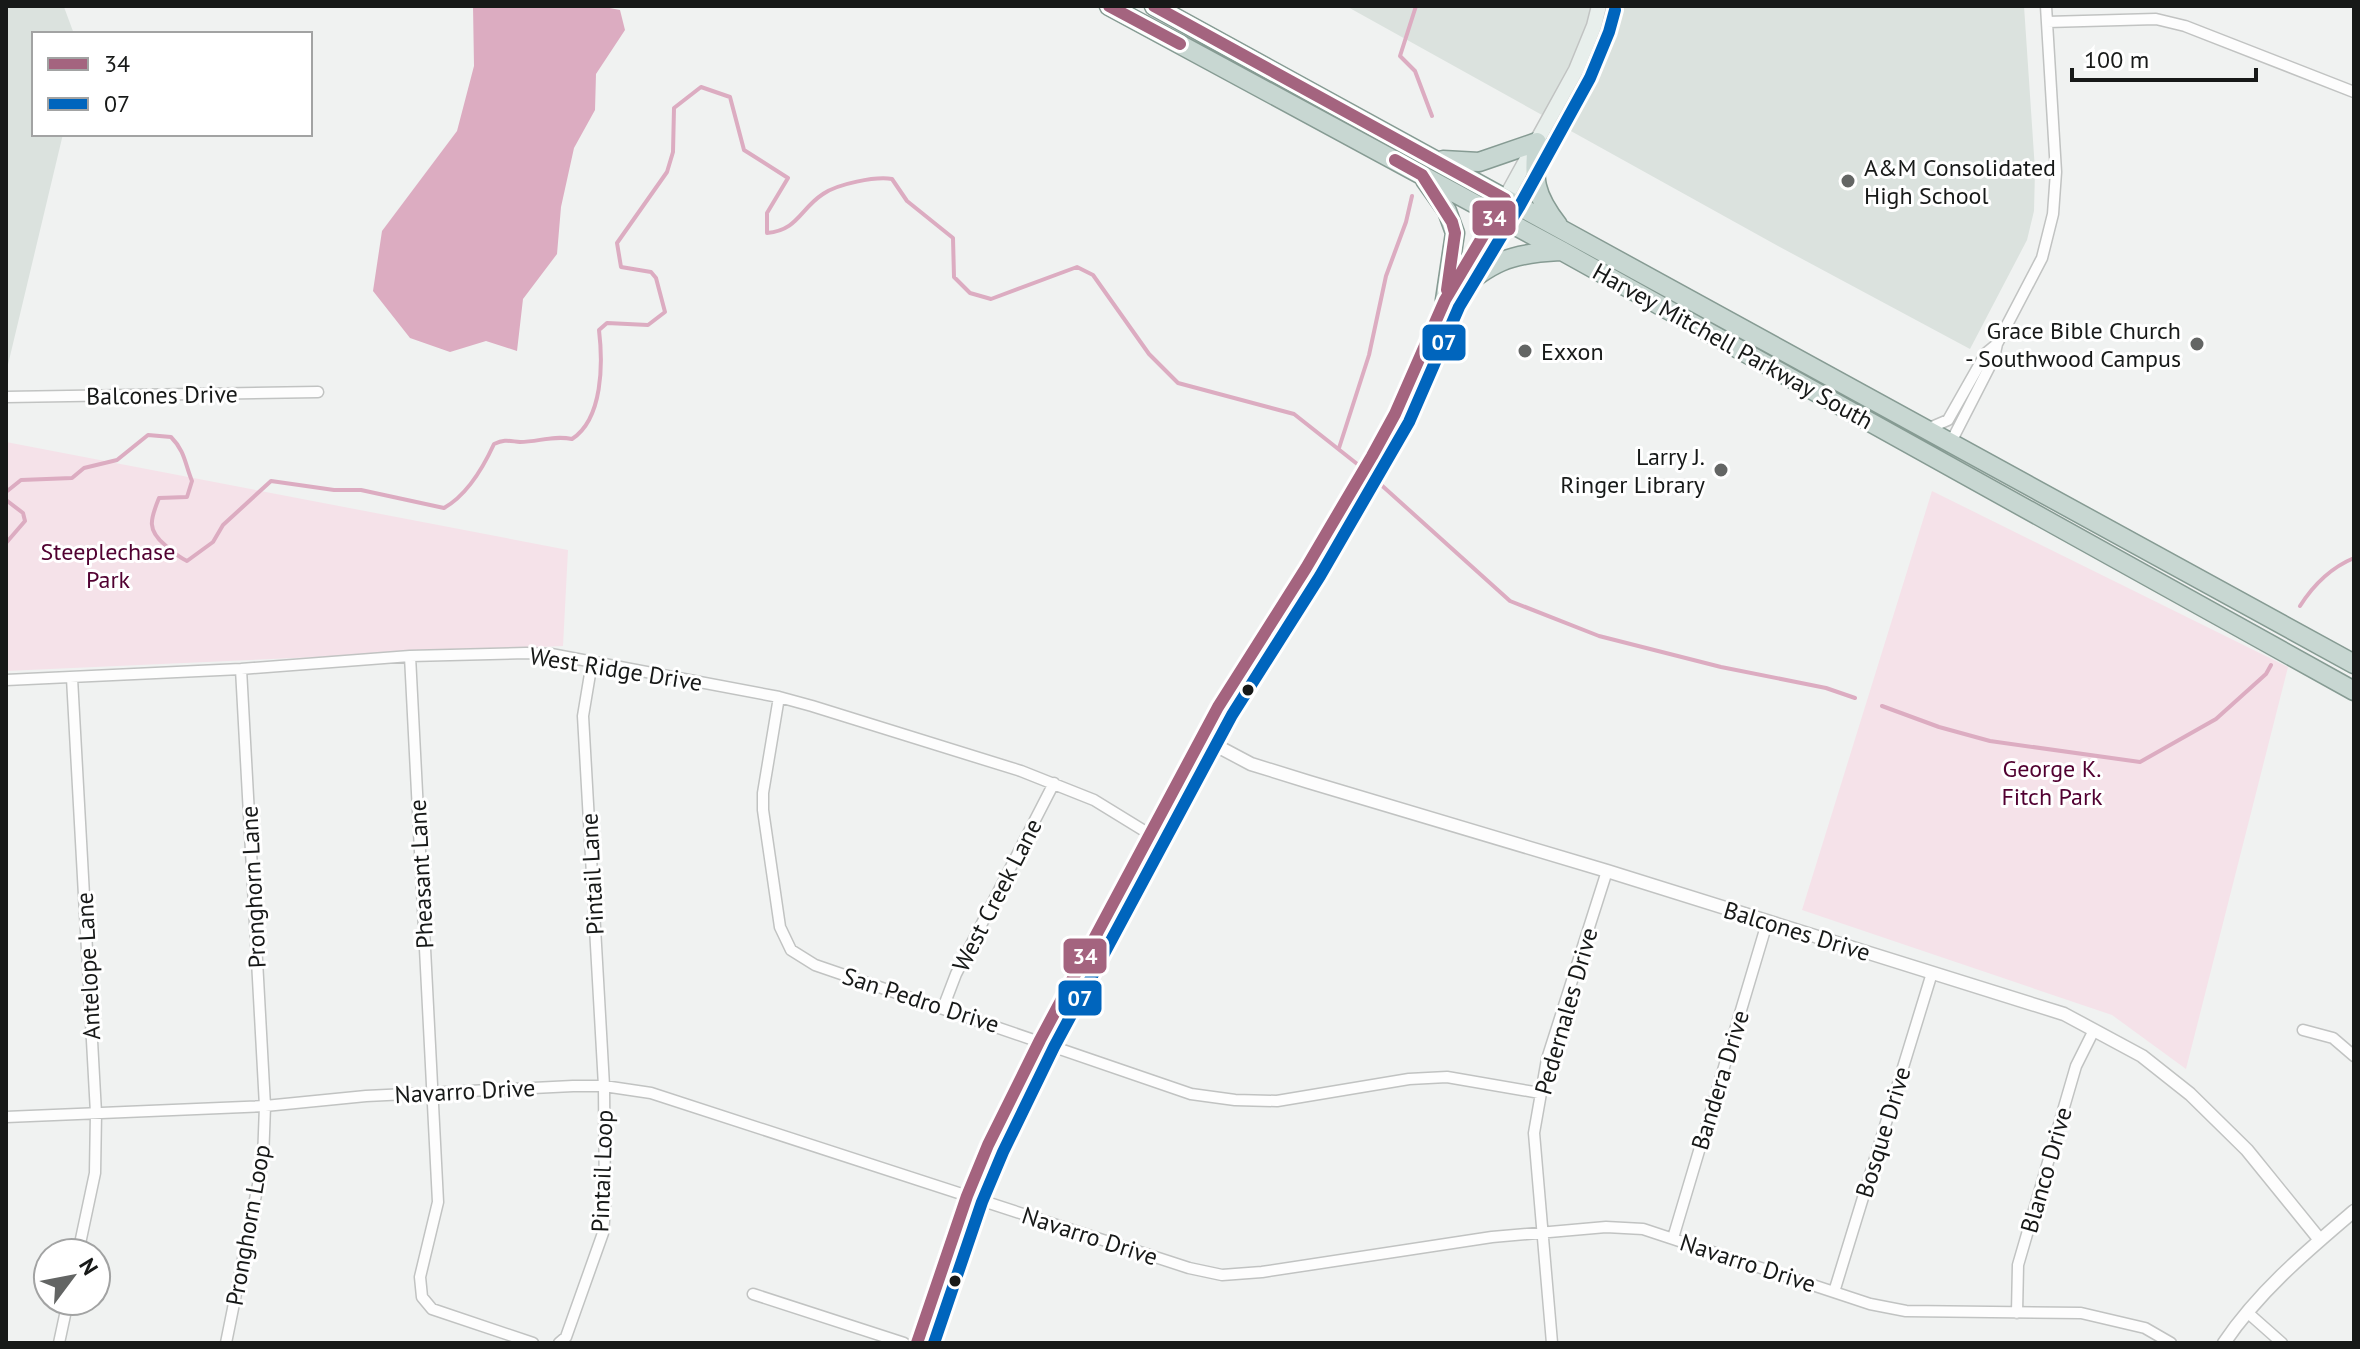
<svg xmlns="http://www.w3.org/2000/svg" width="2360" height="1349" font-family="'PT Sans',sans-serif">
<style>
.built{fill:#dbe2de}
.green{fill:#f5e2e9}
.water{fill:#dcacc1}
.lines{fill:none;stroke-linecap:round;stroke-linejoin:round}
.stream{stroke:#dcacc1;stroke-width:4}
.minor-casing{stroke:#c1c3c2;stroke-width:13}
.tertiary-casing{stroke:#c1c3c2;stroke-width:15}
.secondary-casing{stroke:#c1c3c2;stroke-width:17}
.trunk-casing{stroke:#869b93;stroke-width:21}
.minor{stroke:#fdfdfd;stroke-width:10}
.tertiary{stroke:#fdfdfd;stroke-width:12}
.secondary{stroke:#e8efec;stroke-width:14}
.trunk{stroke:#c8d7d2;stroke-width:18}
.bus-1-casing{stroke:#fff;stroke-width:18}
.bus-2-casing{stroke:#fff;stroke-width:18}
.bus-1{stroke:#a4647f;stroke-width:12}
.bus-2{stroke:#0065bd;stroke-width:12}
.poi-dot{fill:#636564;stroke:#fff;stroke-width:3}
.bus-dot{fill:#171918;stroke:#fff;stroke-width:3}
.labels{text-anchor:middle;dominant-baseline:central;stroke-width:6;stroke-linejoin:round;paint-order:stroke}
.poi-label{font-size:24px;fill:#171918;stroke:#fff;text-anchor:start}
.street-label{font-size:24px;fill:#171918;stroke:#fff}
.park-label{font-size:24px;fill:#510031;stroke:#fff}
.line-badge{stroke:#fff;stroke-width:3}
.badge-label{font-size:22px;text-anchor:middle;font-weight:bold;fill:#fff}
</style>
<rect width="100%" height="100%" fill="#f0f2f1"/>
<!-- built -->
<path class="built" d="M 6,6 L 64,7 L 74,34 L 34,34 L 34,134 L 63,134 L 6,373 Z
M 1346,6 L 2024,6 L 2035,170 L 2034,211 L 2027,240 L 1970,349 L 1778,246 Z"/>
<!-- green -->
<path class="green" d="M 6,442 L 568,550 L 563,646 L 6,671 Z
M 1932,491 L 2288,667 L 2186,1069 L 2112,1015 L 1802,910 Z"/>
<!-- water -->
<path class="water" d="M 473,6 L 599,6 L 620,10 L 625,30 L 596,74 L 595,110 L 574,148 L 561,207 L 557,254 L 523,299 L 517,351 L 486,341 L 450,352 L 410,338 L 373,291 L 382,231 L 457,131 L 474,66 Z"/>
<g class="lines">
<!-- stream -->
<path class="stream" d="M 1416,6 L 1400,56 L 1415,71 L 1432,116
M 1339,448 L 1369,355 L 1386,276 L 1406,222 L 1412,196
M 1368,473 L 1510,601 L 1599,636 L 1721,667 L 1826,688 L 1855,698
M 6,495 L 6,492 L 21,480 L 72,478 L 84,468 L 117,460 L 148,435 L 171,437 C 185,451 185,464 192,481 L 187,497 L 159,498 C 150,520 147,530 165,545 C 173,552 177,556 187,561 L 213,542 L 223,525 L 271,481 L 334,490 L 361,490 L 444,508 C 467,495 483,468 494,444 C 505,439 509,441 520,442 C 538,442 553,435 572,439 C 603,419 603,363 599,330 L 607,323 L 648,325 L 665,312 L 656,278 L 651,272 L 621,267 L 617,243 L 667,172 L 673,152 L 674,108 L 701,87 L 730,97 L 744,150 L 788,178 L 767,213 L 767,233 C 798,230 800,209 823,194 C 837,184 876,176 892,179 L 907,201 L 953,238 L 954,277 L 970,293 L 991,299 L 1077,267 L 1093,275 L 1149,354 L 1178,383 L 1294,414 L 1361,467
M 6,500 L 23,513 L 25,521 L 6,543
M 2300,606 C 2314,584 2330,568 2354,558
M 1882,706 L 1939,727 L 1990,741 L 2140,762 L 2216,719 L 2266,674 L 2271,665"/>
<!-- minor casing -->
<g class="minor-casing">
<path id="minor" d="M 2047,22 L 2156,19 L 2185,26 L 2354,92
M 6,397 L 318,392
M 1927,429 L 1948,420 L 1986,353 L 1997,344
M 1950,444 L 1994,358 L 1997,344 L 2042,258 L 2053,214 L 2056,172 L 2046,6
M 410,656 L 438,1202 L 420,1277 L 422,1297 L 432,1309 L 533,1343
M 72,678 L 96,1113 L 95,1173 L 78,1253
M 6,680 L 241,669 L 410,656 L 526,653 L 551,654 L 779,697 L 812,706 L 1021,771 L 1094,800 L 1151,835
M 779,697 L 763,793 L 763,810 L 780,927 L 791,950 L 815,965 L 1191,1094 L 1235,1100 L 1277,1101 L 1409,1079 L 1447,1077 L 1540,1093
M 943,1008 L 956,974 L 1054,783
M 2303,1030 L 2333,1038 L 2354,1056
M 6,1117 L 265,1106 L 366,1096 L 573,1086 L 604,1086 L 651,1093 L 1189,1268 L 1222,1275 L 1262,1272 L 1492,1237 L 1606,1227 L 1643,1229 L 1870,1304 L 1906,1311 L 2081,1313 L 2145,1328 L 2171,1343
M 1673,1238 L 1767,923
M 1834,1292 L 1932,973
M 753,1294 L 904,1343
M 2247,1312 L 2282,1343
M 2017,1313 L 2018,1265 L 2076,1066 L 2094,1030
M 59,1343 L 68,1301
M 226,1343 L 263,1160 L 265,1106 L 241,669
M 559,1343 L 566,1337 L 603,1233 L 605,1208 L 604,1086 L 583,716 L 592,662
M 1552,1343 L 1534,1133 L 1547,1059 L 1607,871"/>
</g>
<!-- tertiary casing -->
<g class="tertiary-casing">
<path id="tertiary" d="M 1202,738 L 1251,764 L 1309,782 L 1607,871 L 2064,1014 L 2142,1056 L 2190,1094 L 2247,1150 L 2320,1240
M 2224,1343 C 2259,1291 2307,1251 2354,1211"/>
</g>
<!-- secondary casing -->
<g class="secondary-casing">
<path id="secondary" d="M 917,1343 L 967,1196 L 988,1145 L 1040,1040 L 1218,707 L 1306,568 L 1372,456 L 1395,414 L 1445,300 L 1505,199 L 1576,70 L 1594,26 L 1599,6"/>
</g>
<!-- trunk casing -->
<g class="trunk-casing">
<path id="trunk" d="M 1109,6 L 1562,251 L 2354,691
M 1154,6 L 2354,664
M 1443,160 L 1479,162 L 1537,142 C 1533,180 1534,194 1558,225
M 1425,180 L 1447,211 L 1455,233 L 1445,300
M 1445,300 C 1491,265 1500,254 1560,251"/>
</g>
<!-- minor -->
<use href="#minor" class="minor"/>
<!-- tertiary -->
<use href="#tertiary" class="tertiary"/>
<!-- secondary -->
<use href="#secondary" class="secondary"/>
<!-- trunk -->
<use href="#trunk" class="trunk"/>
<!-- bus-1 casing -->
<g class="bus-1-casing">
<path id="bus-1" d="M 1109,6 L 1180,44
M 1395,160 L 1422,175 L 1452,222 L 1455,233 L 1447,290
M 917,1343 L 967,1196 L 988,1145 L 1040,1040 L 1218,707 L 1306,568 L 1372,456 L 1395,414 L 1445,300 L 1505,199 L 1154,6"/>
</g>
<!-- bus-2 casing -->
<g class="bus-2-casing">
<path id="bus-2" d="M 934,1343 L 982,1202 L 1003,1152 L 1054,1047 L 1232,715 L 1320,576 L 1409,422 L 1459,307 L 1519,207 L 1590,78 L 1609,32 L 1615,10"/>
</g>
<!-- bus-1 -->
<use href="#bus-1" class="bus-1"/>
<!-- bus-2 -->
<use href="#bus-2" class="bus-2"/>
</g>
<!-- markers -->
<g class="poi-dot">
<circle cx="1848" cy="181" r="8"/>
<circle cx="2197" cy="344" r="8"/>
<circle cx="1525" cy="351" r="8"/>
<circle cx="1721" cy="470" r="8"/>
</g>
<g class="bus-dot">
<circle cx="1248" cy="690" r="7"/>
<circle cx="955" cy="1281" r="7"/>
</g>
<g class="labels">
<!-- poi labels -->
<g class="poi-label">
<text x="1864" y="167">A&amp;M Consolidated<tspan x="1864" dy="28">High School</tspan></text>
<text x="2181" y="330" text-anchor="end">Grace Bible Church<tspan x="2181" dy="28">- Southwood Campus</tspan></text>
<text x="1541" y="351">Exxon</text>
<text x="1705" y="456" text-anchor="end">Larry J.<tspan x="1705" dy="28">Ringer Library</tspan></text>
</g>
<!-- street labels -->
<g class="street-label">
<text transform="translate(1733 346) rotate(29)">Harvey Mitchell Parkway South</text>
<text transform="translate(162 395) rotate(-1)">Balcones Drive</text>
<text transform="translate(616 669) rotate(9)">West Ridge Drive</text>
<text transform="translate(421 874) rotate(-93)">Pheasant Lane</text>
<text transform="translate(592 874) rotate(-93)">Pintail Lane</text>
<text transform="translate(253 887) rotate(-93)">Pronghorn Lane</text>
<text transform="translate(997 895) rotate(-63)">West Creek Lane</text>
<text transform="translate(1797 931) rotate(17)">Balcones Drive</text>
<text transform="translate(88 966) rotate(-93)">Antelope Lane</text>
<text transform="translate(921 1000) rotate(18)">San Pedro Drive</text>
<text transform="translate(1566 1011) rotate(-74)">Pedernales Drive</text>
<text transform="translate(1720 1080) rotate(-73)">Bandera Drive</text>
<text transform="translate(465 1091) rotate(-3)">Navarro Drive</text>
<text transform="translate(1883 1132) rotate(-73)">Bosque Drive</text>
<text transform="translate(2046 1170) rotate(-74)">Blanco Drive</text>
<text transform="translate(602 1171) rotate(-88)">Pintail Loop</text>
<text transform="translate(248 1225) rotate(-80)">Pronghorn Loop</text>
<text transform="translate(1090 1236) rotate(18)">Navarro Drive</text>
<text transform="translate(1748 1263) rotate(18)">Navarro Drive</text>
</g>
<!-- park labels -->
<g class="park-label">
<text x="108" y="551">Steeplechase<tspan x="108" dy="28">Park</tspan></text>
<text x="2052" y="768">George K.<tspan x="2052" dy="28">Fitch Park</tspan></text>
</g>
</g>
<g class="line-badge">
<rect x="1471" y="199" width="46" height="38" rx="8" fill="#a4647f"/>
<rect x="1421" y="323" width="46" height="39" rx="8" fill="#0065bd"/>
<rect x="1062" y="937" width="46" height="38" rx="8" fill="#a4647f"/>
<rect x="1057" y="979" width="46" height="38" rx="8" fill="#0065bd"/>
</g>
<g class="badge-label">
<text x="1494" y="226">34</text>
<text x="1444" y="350">07</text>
<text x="1085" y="964">34</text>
<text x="1080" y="1006">07</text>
</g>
<!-- border -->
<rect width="2360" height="1349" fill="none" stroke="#171918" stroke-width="16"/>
<!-- legend -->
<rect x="32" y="32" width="280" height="104" fill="#ffffff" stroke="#a2a3a3" stroke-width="2"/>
<rect x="48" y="58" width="40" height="12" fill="#a4647f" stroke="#a2a3a3" stroke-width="2"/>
<text x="104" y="72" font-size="24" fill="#171918">34</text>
<rect x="48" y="98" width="40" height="12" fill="#0065bd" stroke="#a2a3a3" stroke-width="2"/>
<text x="104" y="112" font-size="24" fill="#171918">07</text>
<!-- north arrow -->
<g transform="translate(72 1277) rotate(58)"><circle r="38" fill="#ffffff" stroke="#a2a3a3" stroke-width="2"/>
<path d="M0-6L14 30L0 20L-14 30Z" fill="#636564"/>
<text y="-12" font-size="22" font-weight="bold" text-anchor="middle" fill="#171918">N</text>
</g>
<!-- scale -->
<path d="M2072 68v12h184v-12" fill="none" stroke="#171918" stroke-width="4"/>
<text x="2084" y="68" font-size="24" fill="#171918" stroke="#ffffff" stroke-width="6" paint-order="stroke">100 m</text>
</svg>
